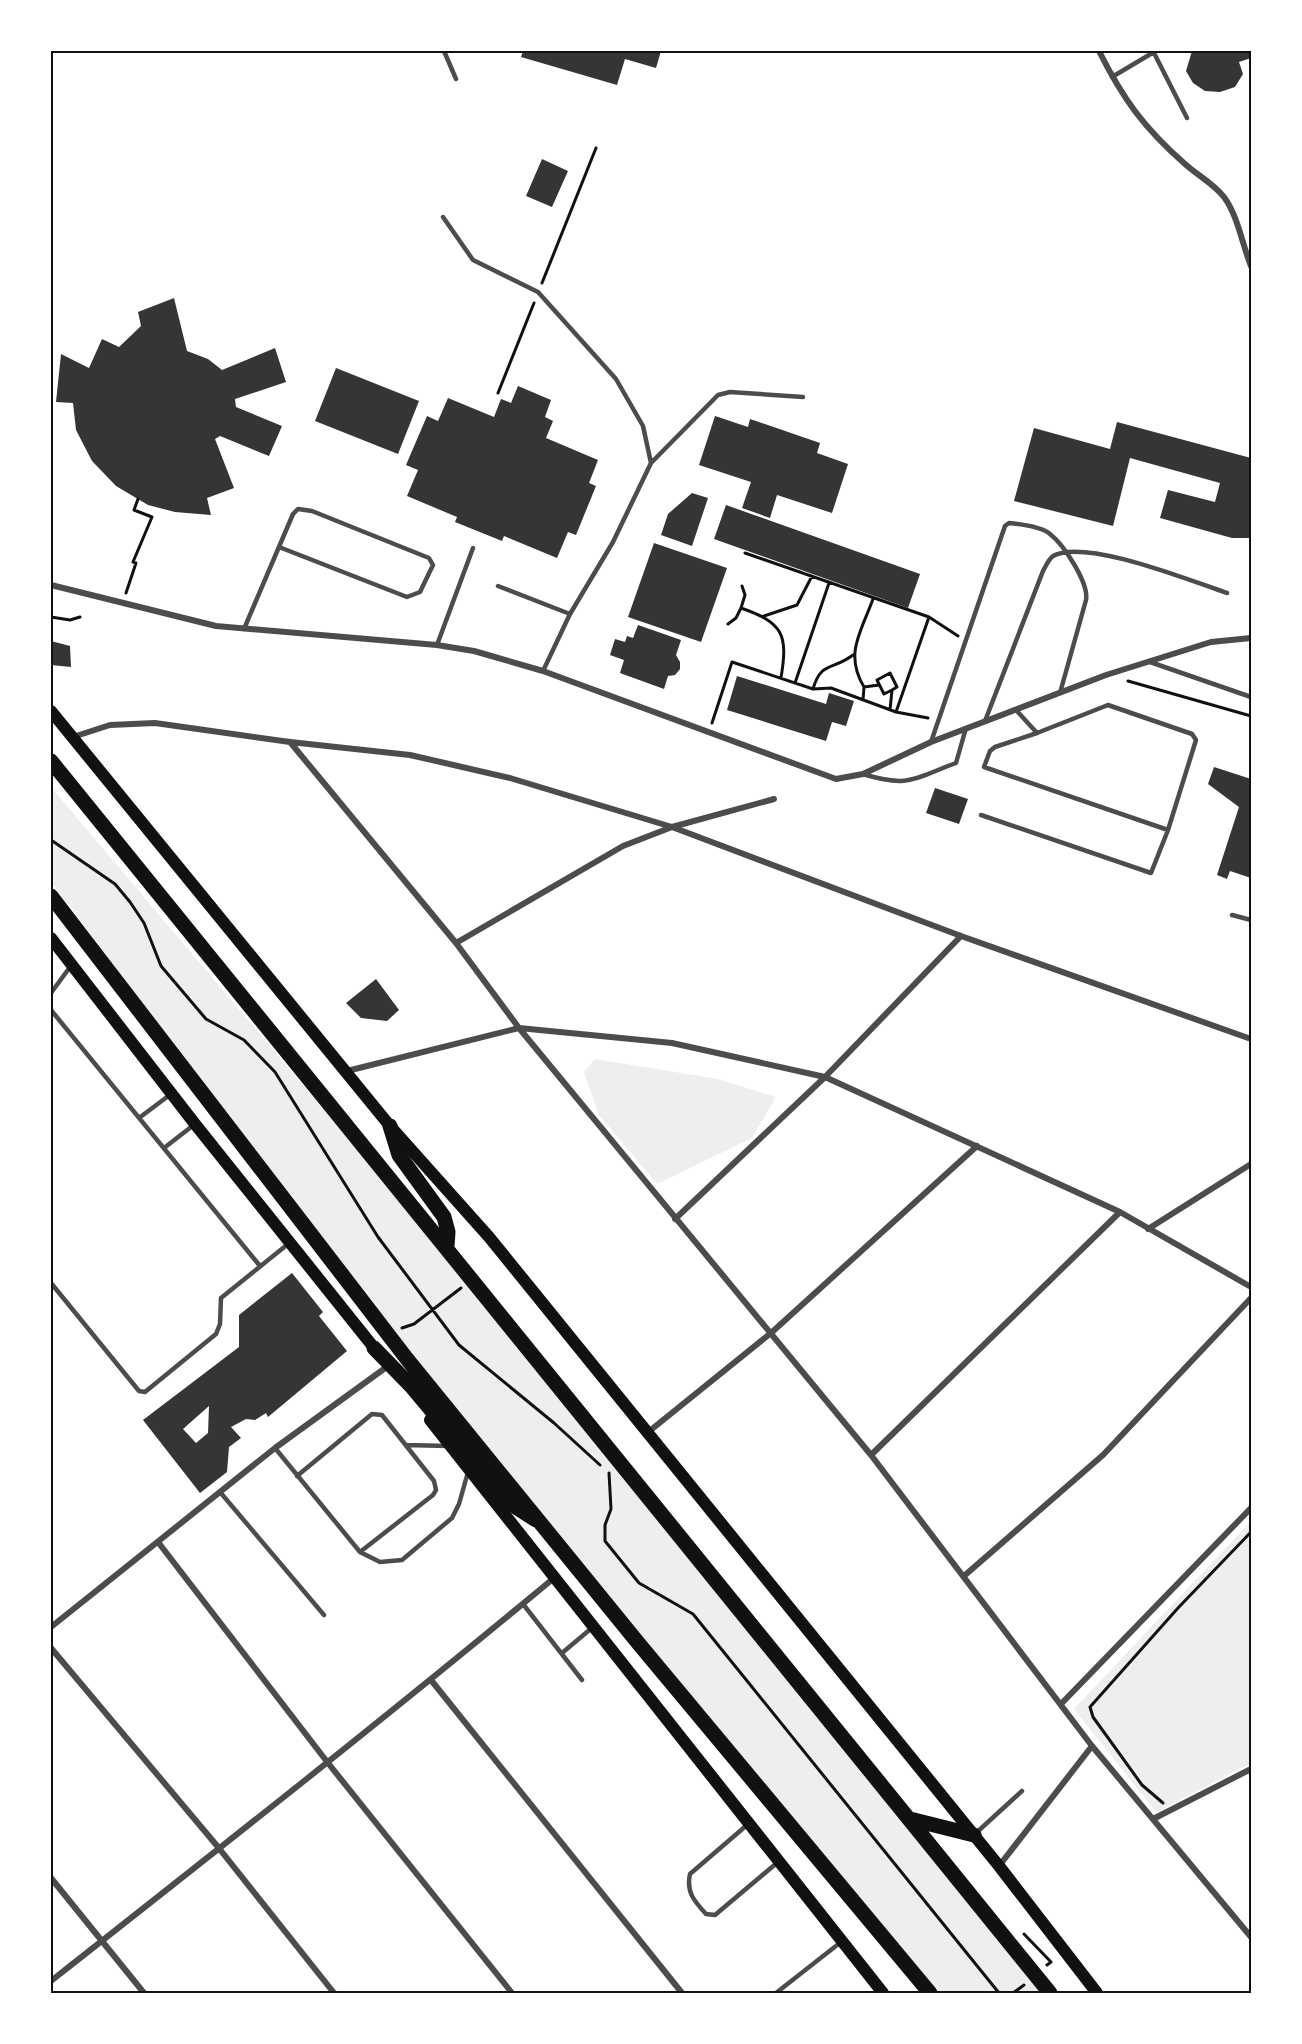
<svg xmlns="http://www.w3.org/2000/svg" width="1302" height="2044" font-family="Roboto,sans-serif">
<style>
.green{fill:#eee}
.building{fill:#353535;fill-rule:evenodd}
.lines{fill:none;stroke-linecap:round;stroke-linejoin:round}
.path{stroke:#111;stroke-width:3}
.service{stroke:#4c4c4c;stroke-width:4.5}
.minor{stroke:#4c4c4c;stroke-width:6}
.secondary{stroke:#111;stroke-width:12}
.trunk{stroke:#111;stroke-width:15}
.neatline{fill:none;stroke:#111;stroke-width:2}
</style>
<rect width="100%" height="100%" fill="#fff"/>
<!-- green -->
<path class="green" d="M 51,787 L 446,1254 L 1051,1993 L 930,1993 L 407,1359 L 51,881 Z
M 595,1059 L 718,1079 L 776,1097 L 752,1138 L 657,1184 L 599,1115 L 584,1072 Z
M 1251,1521 L 1251,1763 L 1156,1812 L 1074,1709 Z"/>
<!-- building -->
<path class="building" d="M 523,51 L 661,51 L 656,68 L 625,59 L 617,85 L 521,57 Z
M 1192,51 L 1251,51 L 1251,58 L 1239,62 L 1243,74 L 1235,87 L 1220,92 L 1205,91 L 1193,83 L 1186,71 Z
M 542,159 L 568,171 L 552,207 L 526,196 Z
M 174,298 L 187,351 L 208,359 L 222,370 L 275,348 L 286,382 L 235,399 L 236,407 L 282,426 L 269,456 L 220,436 L 215,439 L 234,488 L 207,498 L 211,515 L 175,512 L 148,505 L 116,486 L 92,461 L 76,430 L 73,403 L 56,402 L 61,354 L 89,368 L 102,339 L 119,347 L 141,326 L 138,312 Z
M 336,368 L 419,401 L 398,454 L 315,421 Z
M 518,386 L 551,400 L 545,417 L 553,421 L 546,438 L 598,460 L 589,483 L 596,486 L 576,535 L 568,532 L 557,558 L 504,536 L 502,541 L 455,522 L 457,517 L 407,496 L 418,470 L 406,465 L 427,416 L 438,421 L 448,398 L 494,417 L 501,399 L 511,403 Z
M 715,416 L 748,427 L 750,419 L 820,443 L 817,453 L 848,464 L 832,513 L 777,495 L 770,518 L 742,508 L 751,482 L 699,465 Z
M 1117,422 L 1251,458 L 1251,538 L 1232,538 L 1160,518 L 1168,490 L 1215,502 L 1220,483 L 1130,458 L 1113,526 L 1014,501 L 1034,428 L 1110,449 Z
M 692,493 L 708,498 L 692,546 L 661,535 L 668,514 Z
M 726,505 L 920,574 L 908,608 L 714,539 Z
M 654,543 L 727,568 L 701,642 L 628,617 Z
M 638,625 L 681,640 L 676,655 L 680,662 L 680,669 L 675,675 L 668,676 L 664,689 L 620,673 L 624,660 L 610,655 L 615,639 L 625,642 L 627,636 L 633,638 Z
M 51,641 L 70,646 L 71,667 L 51,665 Z
M 737,676 L 826,704 L 829,693 L 854,701 L 846,726 L 832,722 L 826,741 L 727,710 Z
M 1214,767 L 1251,779 L 1251,878 L 1230,871 L 1227,879 L 1217,875 L 1239,807 L 1208,784 Z
M 935,788 L 968,799 L 959,824 L 926,813 Z
M 376,979 L 399,1010 L 387,1021 L 361,1018 L 346,1003 Z
M 292,1273 L 323,1312 L 319,1316 L 347,1351 L 268,1417 L 266,1413 L 255,1420 L 246,1419 L 231,1427 L 241,1438 L 229,1447 L 227,1472 L 200,1493 L 143,1420 L 239,1347 L 239,1315 ZM 209,1406 L 208,1433 L 196,1443 L 183,1429 Z"/>
<g class="lines">
<!-- path -->
<path class="path" d="M 542,283 L 596,148
M 498,393 L 534,303
M 745,553 L 929,617 L 958,636
M 126,593 L 136,563 L 133,562 L 152,517 L 134,510 L 138,499
M 741,608 L 745,595 L 742,586
M 764,616 L 797,605 L 812,576
M 51,617 L 70,620 L 80,617
M 728,624 L 736,618 L 741,608 C 784,623 788,635 781,678
M 1128,681 L 1251,716
M 795,683 L 829,583
M 864,687 C 844,654 861,632 873,599
M 813,689 C 821,661 832,671 853,655
M 863,700 L 864,687 L 879,685
M 890,710 L 892,690 L 897,687 L 890,673 L 877,680 L 884,694 L 892,690
M 896,712 L 929,617
M 712,723 L 732,662 L 813,689 L 831,688 L 896,712 L 928,718
M 51,840 L 115,884 L 130,902 L 144,923 L 161,966 L 206,1019 L 244,1040 L 275,1072 L 378,1237 L 459,1345 L 554,1423 L 600,1465
M 402,1328 L 414,1324 L 461,1288
M 609,1473 L 611,1509 L 605,1525 L 605,1541 L 639,1583 L 693,1614 L 999,1993
M 1163,1803 L 1142,1785 L 1093,1717 L 1090,1707 L 1178,1608 L 1251,1532
M 1024,1934 L 1051,1962 L 1047,1965
M 1013,1993 L 1024,1985"/>
<!-- service -->
<path class="service" d="M 444,51 L 456,79
M 1153,51 L 1187,118
M 1112,77 L 1154,52
M 443,217 L 473,260 L 538,292 L 616,379 L 643,426 L 651,463 L 613,542 L 570,614
M 651,463 L 718,395 L 730,392 L 803,397
M 498,586 L 570,614 L 543,671
M 244,629 L 293,514 L 298,509 L 312,511 L 429,558 L 433,565 L 420,592 L 407,597 L 279,547
M 437,645 L 473,548
M 1150,662 L 1251,697
M 1016,710 L 1037,733
M 985,721 L 1043,571 C 1046,566 1048,560 1053,556 C 1085,538 1191,581 1227,593
M 931,742 L 1005,526 L 1009,523 C 1019,524 1042,527 1050,534 C 1064,545 1089,583 1086,600 L 1060,693
M 863,774 C 908,788 913,779 956,763 L 966,728
M 981,815 L 1151,873 L 1168,830 L 1196,740 L 1192,734 L 1108,705 L 1037,733 L 995,747 L 990,751 L 984,767 L 1168,830
M 1232,915 L 1251,920
M 51,993 L 70,967
M 51,1010 L 260,1266
M 139,1118 L 171,1094
M 164,1148 L 195,1124
M 51,1283 L 139,1391 L 145,1392 L 216,1334 L 220,1324 L 221,1298 L 288,1244
M 406,1445 L 448,1446
M 275,1448 L 360,1552 L 380,1562 L 402,1560 L 452,1518 L 459,1504 L 468,1472
M 297,1476 L 372,1414 L 382,1415 L 434,1481 L 436,1490 L 433,1495 L 360,1552
M 220,1492 L 324,1615
M 523,1604 L 582,1680
M 562,1653 L 593,1627
M 747,1825 L 690,1874 C 686,1892 694,1901 706,1914 L 715,1915 L 778,1862
M 976,1833 L 1022,1791
M 776,1993 L 841,1942"/>
<!-- minor -->
<path class="minor" d="M 1099,51 C 1123,99 1144,128 1185,164 C 1197,175 1213,183 1224,197 C 1238,216 1242,244 1251,266
M 51,585 L 216,626 L 437,645 L 474,651 L 543,671 L 836,779 L 863,774 L 931,742 L 1106,675 L 1211,642 L 1251,638
M 73,737 L 110,725 L 155,723 L 290,742 L 410,755 L 510,778 L 672,827 L 961,936 L 1251,1039
M 290,742 L 456,943 L 519,1028 L 871,1455 L 1092,1746 L 1251,1937
M 456,943 L 623,846 L 672,827 L 774,799
M 347,1071 L 519,1028 L 672,1043 L 825,1077 L 1120,1212 L 1251,1287
M 675,1219 L 825,1077 L 961,936
M 1148,1229 L 1251,1164
M 647,1433 L 771,1333 L 977,1146
M 871,1455 L 1120,1212
M 158,1542 L 328,1763 L 512,1993
M 964,1576 L 1103,1455 L 1251,1298
M 51,1627 L 275,1448 L 388,1366
M 51,1648 L 218,1847 L 334,1993
M 431,1680 L 682,1993
M 1061,1704 L 1251,1508
M 1155,1818 L 1251,1769
M 999,1866 L 1092,1746
M 51,1878 L 144,1993
M 51,1981 C 220,1848 389,1715 554,1578"/>
<!-- secondary -->
<path class="secondary" d="M 51,711 L 390,1126 L 489,1237 L 999,1866 L 1097,1993
M 51,938 L 195,1124 L 379,1354
M 430,1420 L 883,1993"/>
<!-- trunk -->
<path class="trunk" d="M 51,761 L 1050,1993
M 51,896 L 407,1359 L 639,1644 L 930,1993
M 390,1126 L 399,1155 L 444,1217 L 448,1232 L 447,1246
M 374,1348 L 411,1386 L 508,1502 L 536,1520
M 910,1819 L 974,1835"/>
</g>
<!-- border -->
<rect width="1302" height="2044" fill="none" stroke="#ffffff" stroke-width="105"/>
<rect x="52" y="52" width="1198" height="1940" class="neatline"/>
</svg>
